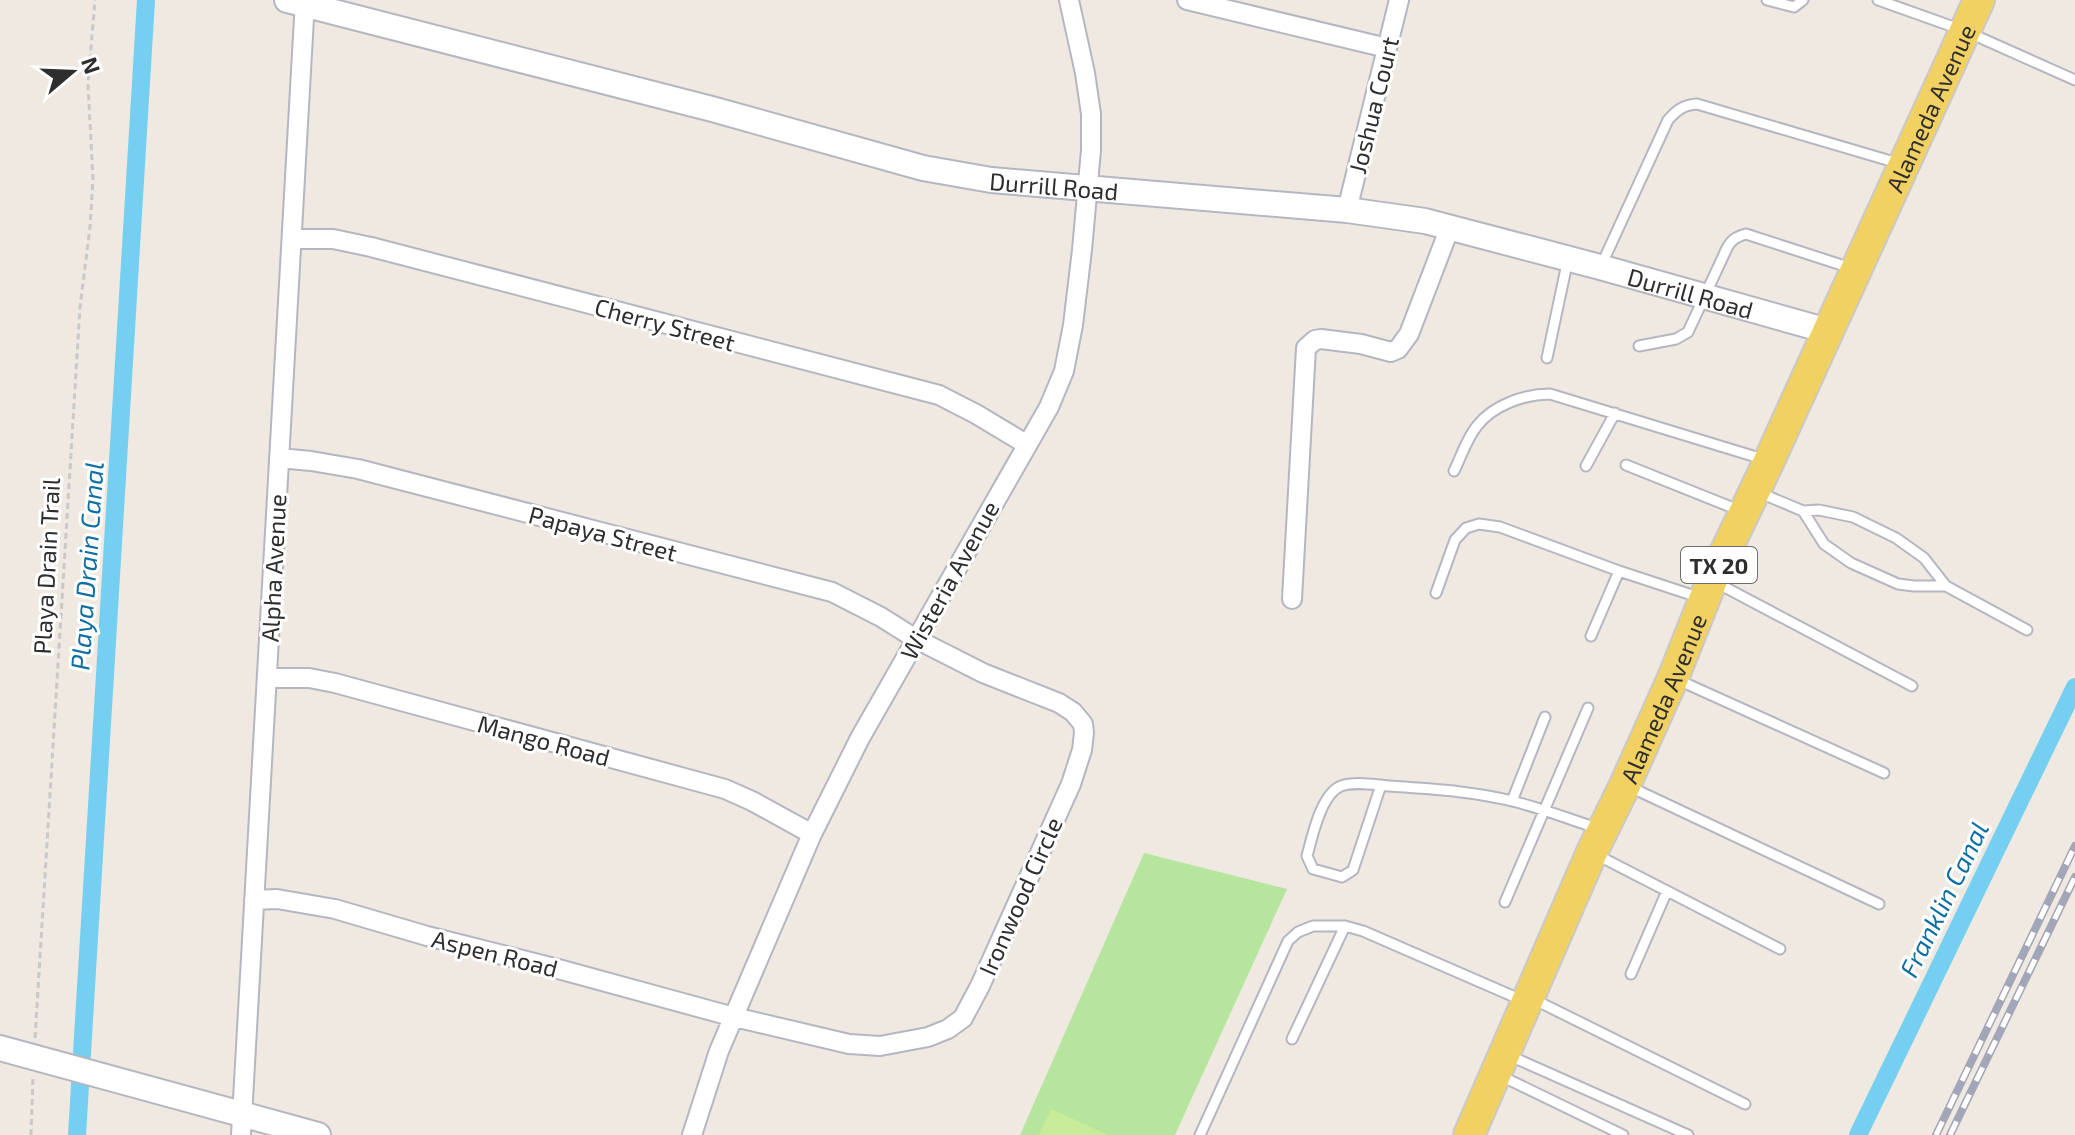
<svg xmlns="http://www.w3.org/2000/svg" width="2075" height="1135" font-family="'Exo 2',sans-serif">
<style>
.green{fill:#b6e59e}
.pitch{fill:#c9ec9a}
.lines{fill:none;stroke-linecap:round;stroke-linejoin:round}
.canal{stroke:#75cff0;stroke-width:18}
.service-casing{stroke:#b4b7c1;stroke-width:13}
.minor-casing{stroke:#b4b7c1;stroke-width:22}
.tertiary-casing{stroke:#b4b7c1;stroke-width:28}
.primary-casing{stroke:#c9c9c9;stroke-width:34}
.path{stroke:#c9c9c9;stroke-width:3;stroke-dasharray:6 4;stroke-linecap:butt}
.service{stroke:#fff;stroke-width:9}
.minor{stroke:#fff;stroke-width:18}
.tertiary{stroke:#fff;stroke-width:24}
.primary{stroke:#f2d163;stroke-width:30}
.rail-casing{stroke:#a3a6b8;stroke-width:8}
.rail{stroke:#fff;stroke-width:5;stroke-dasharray:15;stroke-linecap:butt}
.labels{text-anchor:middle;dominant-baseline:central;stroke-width:6;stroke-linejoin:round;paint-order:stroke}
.shield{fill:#fff;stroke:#6d6d6d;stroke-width:2}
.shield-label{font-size:22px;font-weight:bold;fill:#2e2e2e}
.street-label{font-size:24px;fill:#2e2e2e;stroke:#fff}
.water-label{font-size:26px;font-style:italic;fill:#0d6fa3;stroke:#fff}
</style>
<rect width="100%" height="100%" fill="#efe9e1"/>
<!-- green -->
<path class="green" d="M 1144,853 L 1287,889 L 1175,1135 L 1020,1135 Z"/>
<!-- pitch -->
<path class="pitch" d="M 1051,1109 L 1108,1135 L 1039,1135 Z"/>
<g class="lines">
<!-- canal -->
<path class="canal" d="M 77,1135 L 146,0
M 1858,1135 L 2075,687"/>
<!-- service casing -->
<g class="service-casing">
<path id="service" d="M 1767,0 L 1794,7 L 1803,0
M 1878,0 L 1965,31 L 2075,80
M 1601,266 L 1668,120 C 1677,110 1683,105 1697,104 L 1901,164
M 1639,346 L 1676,339 L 1688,332 L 1727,248 C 1732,239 1736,237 1746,234 L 1854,269
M 1547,358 L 1568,259
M 1626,465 L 1741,511
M 1586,466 L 1615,413
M 1454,471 C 1461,457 1467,438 1477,426 C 1493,405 1525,394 1550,394 L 1766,460
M 1758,492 L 1803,511 L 1819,510 L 1853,517 L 1896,538 L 1924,558 L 1946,586 L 2027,630
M 1803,511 L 1824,544 L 1851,563 L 1898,584 L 1914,586 L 1946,586
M 1715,582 L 1912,686
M 1436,593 L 1455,540 L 1466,528 L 1479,524 L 1500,527 L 1619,571 L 1701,598
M 1591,636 L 1619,571
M 1676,679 L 1884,773
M 1381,785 L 1353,870 L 1342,877 L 1313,869 L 1307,856 C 1312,837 1321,794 1341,786 C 1355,781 1375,785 1390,786 C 1430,789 1472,791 1512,801 C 1542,808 1571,820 1600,829
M 1628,786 L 1879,904
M 1512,801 L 1545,717
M 1595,854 L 1780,949
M 1505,902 L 1588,708
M 1631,974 L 1667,891
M 1533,999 L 1745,1104
M 1292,1039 L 1345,926
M 1508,1055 L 1688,1135
M 1499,1075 L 1623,1135
M 1200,1135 L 1288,941 L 1298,932 L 1313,926 L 1345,926 L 1363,931 L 1524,1001"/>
</g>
<!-- minor casing -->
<g class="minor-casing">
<path id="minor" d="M 1187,0 L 1387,48
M 1347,210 L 1399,0
M 292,239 L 333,239 L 371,247 L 939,395 L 976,414 L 1026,444
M 1292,599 L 1306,348 L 1315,340 L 1321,339 L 1361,344 L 1391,352 L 1398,349 L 1409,334 L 1450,227
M 267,678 L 309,678 L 335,683 L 725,789 L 752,801 L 812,834
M 254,900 L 277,899 L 335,909 L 427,936 L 562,970 L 734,1017 L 849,1044 L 880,1046 L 928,1037 L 948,1029 L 963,1018 L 980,986 L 1071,784 L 1082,750 L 1084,733 L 1083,724 L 1073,712 L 1059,703 L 983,673 L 916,639 L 881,617 L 832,592 L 358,469 L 311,461 L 279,458
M 241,1135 L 305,0
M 692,1135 L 719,1051 L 812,834 L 860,738 L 1049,407 L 1064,371 L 1073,325 L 1082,250 L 1091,150 L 1091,114 L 1085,73 L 1069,0"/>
</g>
<!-- tertiary casing -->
<g class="tertiary-casing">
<g id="tertiary">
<path id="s1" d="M 287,0 L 712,109 L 923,168 L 991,180 L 1347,210 L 1425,221 L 1600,267 L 1828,331"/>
<path d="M 0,1048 L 318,1135"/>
</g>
</g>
<!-- primary casing -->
<g class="primary-casing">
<g id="primary">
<path id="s2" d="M 1469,1135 L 1592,852 L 1625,785 L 1673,678 L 1712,580 L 1769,461 L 1979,0"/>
</g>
</g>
<!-- path -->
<path class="path" d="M 35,1038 L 80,307 L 90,227 L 93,179 L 88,84 L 95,0
M 31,1135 L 33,1077"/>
<!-- service -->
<use href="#service" class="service"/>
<!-- minor -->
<use href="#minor" class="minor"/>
<!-- tertiary -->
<use href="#tertiary" class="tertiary"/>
<!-- primary -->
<use href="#primary" class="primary"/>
<!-- rail casing -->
<g class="rail-casing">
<path id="rail" d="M 1936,1135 L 2075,846
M 1950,1135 L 2075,877"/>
</g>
<!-- rail -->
<use href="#rail" class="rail"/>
</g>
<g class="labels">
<!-- shield labels -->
<rect class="shield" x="1681" y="547" width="76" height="36" rx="6"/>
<g class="shield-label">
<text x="1719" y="565">TX 20</text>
</g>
<!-- street labels -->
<g class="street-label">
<text transform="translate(1373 105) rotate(-76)">Joshua Court</text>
<text stroke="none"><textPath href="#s2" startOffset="1126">Alameda Avenue</textPath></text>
<text stroke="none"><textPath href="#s1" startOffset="790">Durrill Road</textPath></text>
<text stroke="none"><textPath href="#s1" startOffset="1438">Durrill Road</textPath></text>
<text transform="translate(665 324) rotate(15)">Cherry Street</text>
<text transform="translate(603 533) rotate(15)">Papaya Street</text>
<text transform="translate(46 566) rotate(-87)">Playa Drain Trail</text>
<text transform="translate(273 568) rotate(-87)">Alpha Avenue</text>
<text transform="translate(949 580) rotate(-61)">Wisteria Avenue</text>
<text stroke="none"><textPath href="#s2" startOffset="478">Alameda Avenue</textPath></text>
<text transform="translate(544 740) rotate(15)">Mango Road</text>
<text transform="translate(1020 896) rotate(-66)">Ironwood Circle</text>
<text transform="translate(495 953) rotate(14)">Aspen Road</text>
</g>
<!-- water labels -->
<g class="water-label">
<text transform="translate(86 566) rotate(-86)">Playa Drain Canal</text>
<text transform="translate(1943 899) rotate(-64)">Franklin Canal</text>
</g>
</g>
<!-- north arrow -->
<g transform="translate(72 72) rotate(71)" stroke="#ffffff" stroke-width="6" paint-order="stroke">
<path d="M0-6L14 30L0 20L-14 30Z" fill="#2e2e2e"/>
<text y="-12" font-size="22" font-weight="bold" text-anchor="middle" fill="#2e2e2e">N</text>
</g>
</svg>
